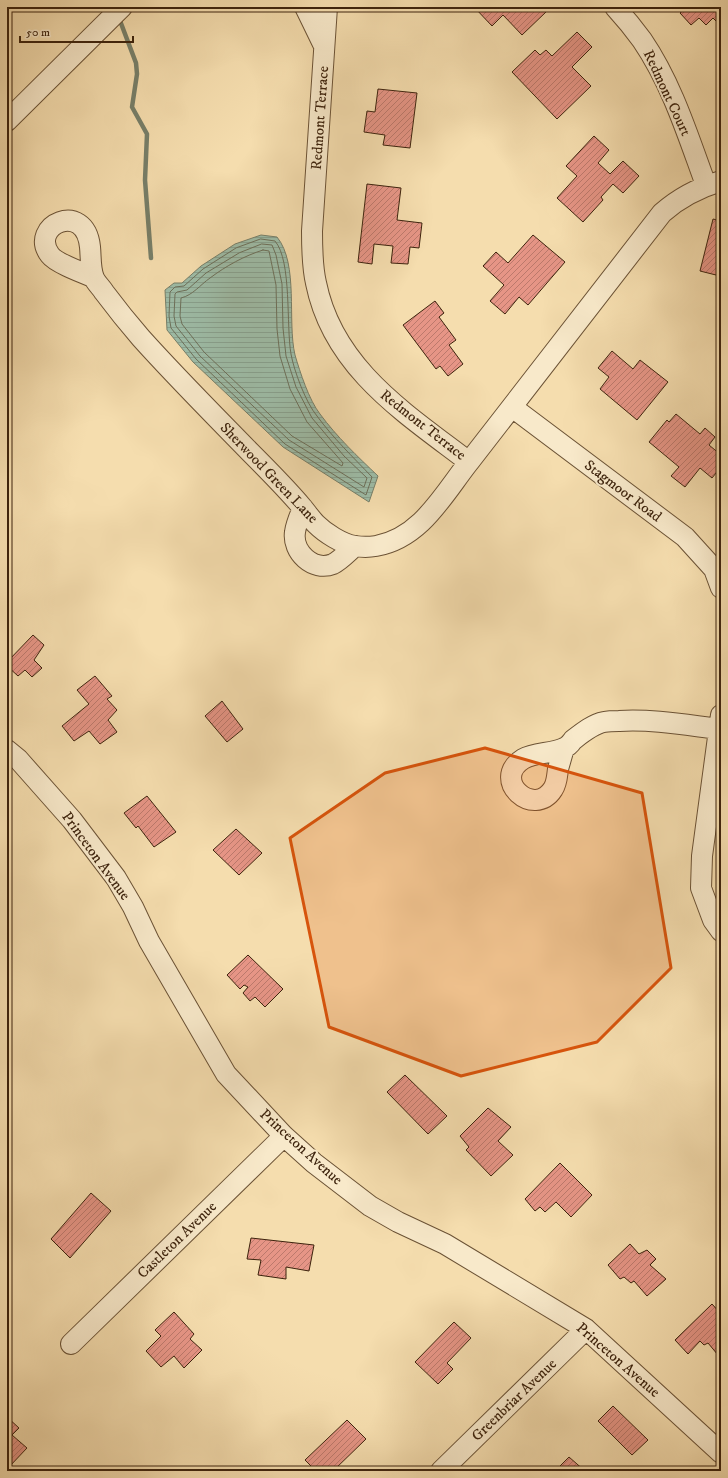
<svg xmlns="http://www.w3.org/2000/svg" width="728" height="1478" font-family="'IM FELL DW Pica',serif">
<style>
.water{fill:url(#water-rules);stroke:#777f69}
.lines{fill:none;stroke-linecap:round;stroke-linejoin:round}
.shore{stroke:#6d705a;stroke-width:1}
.stream{stroke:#777f69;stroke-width:4.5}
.building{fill:url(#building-hatch);stroke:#3d230d}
.minor-casing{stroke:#6b5235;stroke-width:22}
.minor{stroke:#f8e9ca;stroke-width:20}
.marked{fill:#d7540c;fill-opacity:0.2;stroke:#d7540c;stroke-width:3;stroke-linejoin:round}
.labels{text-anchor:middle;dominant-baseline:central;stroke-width:4;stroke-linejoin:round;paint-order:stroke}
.street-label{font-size:15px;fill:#3d230d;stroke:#f8e9ca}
</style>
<defs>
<pattern id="water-rules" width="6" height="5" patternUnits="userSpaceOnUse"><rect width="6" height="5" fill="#9dbca7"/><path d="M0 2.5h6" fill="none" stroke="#88a18f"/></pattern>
<pattern id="building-hatch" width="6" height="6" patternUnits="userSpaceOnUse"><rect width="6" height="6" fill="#e69586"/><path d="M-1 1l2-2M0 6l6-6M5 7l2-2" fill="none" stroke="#bc796c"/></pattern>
</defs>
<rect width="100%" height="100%" fill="#f5ddae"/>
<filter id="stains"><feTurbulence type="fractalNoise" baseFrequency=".005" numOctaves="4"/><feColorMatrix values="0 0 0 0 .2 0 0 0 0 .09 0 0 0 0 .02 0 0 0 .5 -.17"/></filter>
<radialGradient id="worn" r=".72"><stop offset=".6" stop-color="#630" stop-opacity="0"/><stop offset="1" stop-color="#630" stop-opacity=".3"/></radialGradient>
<!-- water -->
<path class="water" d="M 261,235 L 277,237 C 299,264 287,321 295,355 C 300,372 309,400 320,414 C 337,437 357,456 378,476 L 369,502 L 283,447 L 193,362 L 167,330 L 165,290 L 174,283 L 182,283 L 201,266 L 235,244 Z"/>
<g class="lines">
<!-- shore -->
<path class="shore" d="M 261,239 L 275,241 C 292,261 286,326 291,354 C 294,371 306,403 317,416 C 333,438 353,457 372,477 L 366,495 L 285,444 L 196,359 L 171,328 L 169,316 L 170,292 L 175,287 L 184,286 L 203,269 L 236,248 Z
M 262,244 L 272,245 L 276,255 L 282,284 L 283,328 L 286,356 L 296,387 L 312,418 L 344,456 L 367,478 L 364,487 L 289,440 L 200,356 L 176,326 L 174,316 L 175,294 L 177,292 L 187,290 L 206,273 L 239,253 Z
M 263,250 L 269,251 L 276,285 L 277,329 L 280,356 L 290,389 L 307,422 L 343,463 L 342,466 L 292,436 L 204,352 L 182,324 L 180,316 L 181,298 C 193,295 200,285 210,278 C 226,266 244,256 263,250 Z"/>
<!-- stream -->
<path class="stream" d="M 119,18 L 136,63 L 137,74 L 132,107 L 147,134 L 145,180 L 151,258"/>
</g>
<!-- building -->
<path class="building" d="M 474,7 L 544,7 L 547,11 L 522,35 L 503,15 L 492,26 Z
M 687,7 L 721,7 L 721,26 L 713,18 L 706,25 L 699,18 L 691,25 L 680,13 Z
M 577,32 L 592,47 L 572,67 L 591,86 L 557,119 L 512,72 L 535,50 L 540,55 L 546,50 L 552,56 Z
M 378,89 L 417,93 L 410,148 L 383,145 L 385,135 L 364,132 L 367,111 L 375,112 Z
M 594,136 L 609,150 L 598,163 L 610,174 L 623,161 L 639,176 L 623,193 L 613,184 L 601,197 L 603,200 L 583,222 L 557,198 L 577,176 L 566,166 Z
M 367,184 L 401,188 L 397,220 L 422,223 L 419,248 L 410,247 L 408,264 L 391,263 L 393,246 L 374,244 L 372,264 L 358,262 Z
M 713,219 L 721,221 L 720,276 L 700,271 Z
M 533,235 L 565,262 L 528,305 L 519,297 L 505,314 L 490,301 L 504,285 L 483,266 L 496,252 L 508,263 Z
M 435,301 L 444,313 L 439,317 L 456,340 L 449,345 L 463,364 L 448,376 L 440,366 L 436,369 L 403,325 Z
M 612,351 L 633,369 L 640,360 L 668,382 L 637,420 L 600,389 L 609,377 L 598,368 Z
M 676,414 L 700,434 L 705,428 L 715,437 L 709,445 L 721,455 L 721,467 L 712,478 L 700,468 L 685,487 L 671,476 L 679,467 L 649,442 L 667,420 L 669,422 Z
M 33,635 L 44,645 L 34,660 L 42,668 L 32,677 L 25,670 L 18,676 L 7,666 L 7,662 Z
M 95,676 L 112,696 L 107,699 L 117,710 L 108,720 L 117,732 L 100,744 L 89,731 L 74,741 L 62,726 L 89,704 L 77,690 Z
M 222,701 L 243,729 L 227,742 L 205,716 Z
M 147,796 L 176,832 L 154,847 L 138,826 L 136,828 L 124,813 Z
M 236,829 L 262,853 L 239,875 L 213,850 Z
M 248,955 L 283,989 L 265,1007 L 255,997 L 250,1001 L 243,993 L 248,987 L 244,985 L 240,989 L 227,975 Z
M 405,1075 L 447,1116 L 428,1134 L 387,1092 Z
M 488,1108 L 511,1127 L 498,1141 L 513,1155 L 491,1176 L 466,1150 L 469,1147 L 460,1136 Z
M 560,1163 L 592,1195 L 571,1217 L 556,1202 L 545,1212 L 540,1207 L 535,1211 L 525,1199 Z
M 91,1193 L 111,1211 L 70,1258 L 51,1239 Z
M 251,1238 L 314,1245 L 309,1271 L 286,1267 L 286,1279 L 258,1275 L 261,1260 L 247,1259 Z
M 630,1244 L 639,1254 L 647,1250 L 656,1259 L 650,1265 L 666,1279 L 647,1296 L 634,1281 L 631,1283 L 624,1277 L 620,1279 L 608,1265 Z
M 712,1304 L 721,1314 L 721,1322 L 719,1324 L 721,1326 L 721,1352 L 718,1355 L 708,1343 L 704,1345 L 700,1341 L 688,1354 L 675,1340 Z
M 174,1312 L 194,1334 L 190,1339 L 202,1350 L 184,1368 L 174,1356 L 161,1367 L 146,1351 L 161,1336 L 155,1330 Z
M 454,1322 L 471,1338 L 447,1363 L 453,1369 L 438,1384 L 415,1362 Z
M 613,1406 L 648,1440 L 632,1455 L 598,1421 Z
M 7,1417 L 19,1428 L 12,1435 L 27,1448 L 9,1467 L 7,1465 Z
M 347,1420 L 366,1439 L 333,1471 L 316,1471 L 305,1460 Z
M 569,1457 L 585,1471 L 555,1471 Z"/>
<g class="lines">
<!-- minor casing -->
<g class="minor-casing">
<path id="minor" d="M 305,7 L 323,44
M 327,7 L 312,231 C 312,248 312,266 316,283 C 333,368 405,413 469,462 L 662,213 C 680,197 698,188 721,181
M 615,7 C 625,18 634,29 642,40 C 672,84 688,136 706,185
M 7,121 L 122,7
M 93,277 C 83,273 56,263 50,255 C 28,226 85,199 90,247 C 91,256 90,269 94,278 C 96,283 101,287 104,292 C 116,308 128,323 141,338 C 176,377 213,414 250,452 C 268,470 286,488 302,507 C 307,513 311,519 316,524 C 325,533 342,544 355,546 C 361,547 370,547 376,546 C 421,538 443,495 469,462
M 512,407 L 685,537 L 714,569 L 721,588
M 303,508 C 300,515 296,524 295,532 C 292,552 313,572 333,564 C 341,560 348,552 355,546
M 721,715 L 702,856 L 701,888 L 713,920 L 721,931
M 564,748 C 562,755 560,762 558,769 C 557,776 557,783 553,789 C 534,819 490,780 523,759 C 535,752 552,754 564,748 C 567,747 571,743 573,740 C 582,733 593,724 604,722 C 609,721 615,721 619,721 C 653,719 686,725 719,729
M 7,750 L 18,759 L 72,820 L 116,878 L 133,907 L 149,941 L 226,1074 L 284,1136 L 314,1163 L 370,1206 L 398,1222 L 445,1244 L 586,1329 L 721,1453
M 71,1344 L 284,1136
M 441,1471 L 586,1329"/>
</g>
<!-- minor -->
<use href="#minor" class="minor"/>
</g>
<!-- marked area -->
<path class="marked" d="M 485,748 L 642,793 L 671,968 L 597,1042 L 461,1076 L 329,1027 L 290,838 L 385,773 Z"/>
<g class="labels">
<!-- street labels -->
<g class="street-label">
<text transform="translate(667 93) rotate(65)">Redmont Court</text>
<text transform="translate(320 118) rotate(-86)">Redmont Terrace</text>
<text transform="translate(423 425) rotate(38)">Redmont Terrace</text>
<text transform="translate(269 473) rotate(46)">Sherwood Green Lane</text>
<text transform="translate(623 491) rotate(37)">Stagmoor Road</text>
<text transform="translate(96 856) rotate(54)">Princeton Avenue</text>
<text transform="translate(301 1147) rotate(42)">Princeton Avenue</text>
<text transform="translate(177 1240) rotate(-44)">Castleton Avenue</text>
<text transform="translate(618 1360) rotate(41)">Princeton Avenue</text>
<text transform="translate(514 1400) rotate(-44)">Greenbriar Avenue</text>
</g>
</g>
<!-- margin -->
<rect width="728" height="1478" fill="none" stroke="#f5ddae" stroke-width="24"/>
<rect x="8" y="8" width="712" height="1462" fill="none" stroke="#3d230d" stroke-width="2"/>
<rect x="12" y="12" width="704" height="1454" fill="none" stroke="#3d230d"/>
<!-- scale -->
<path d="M20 36v6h113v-6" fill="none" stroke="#3d230d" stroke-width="2"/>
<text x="26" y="36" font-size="12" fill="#3d230d" stroke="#f8e9ca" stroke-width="3" paint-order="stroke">50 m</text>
<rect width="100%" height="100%" filter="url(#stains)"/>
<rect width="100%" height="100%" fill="url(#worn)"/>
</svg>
